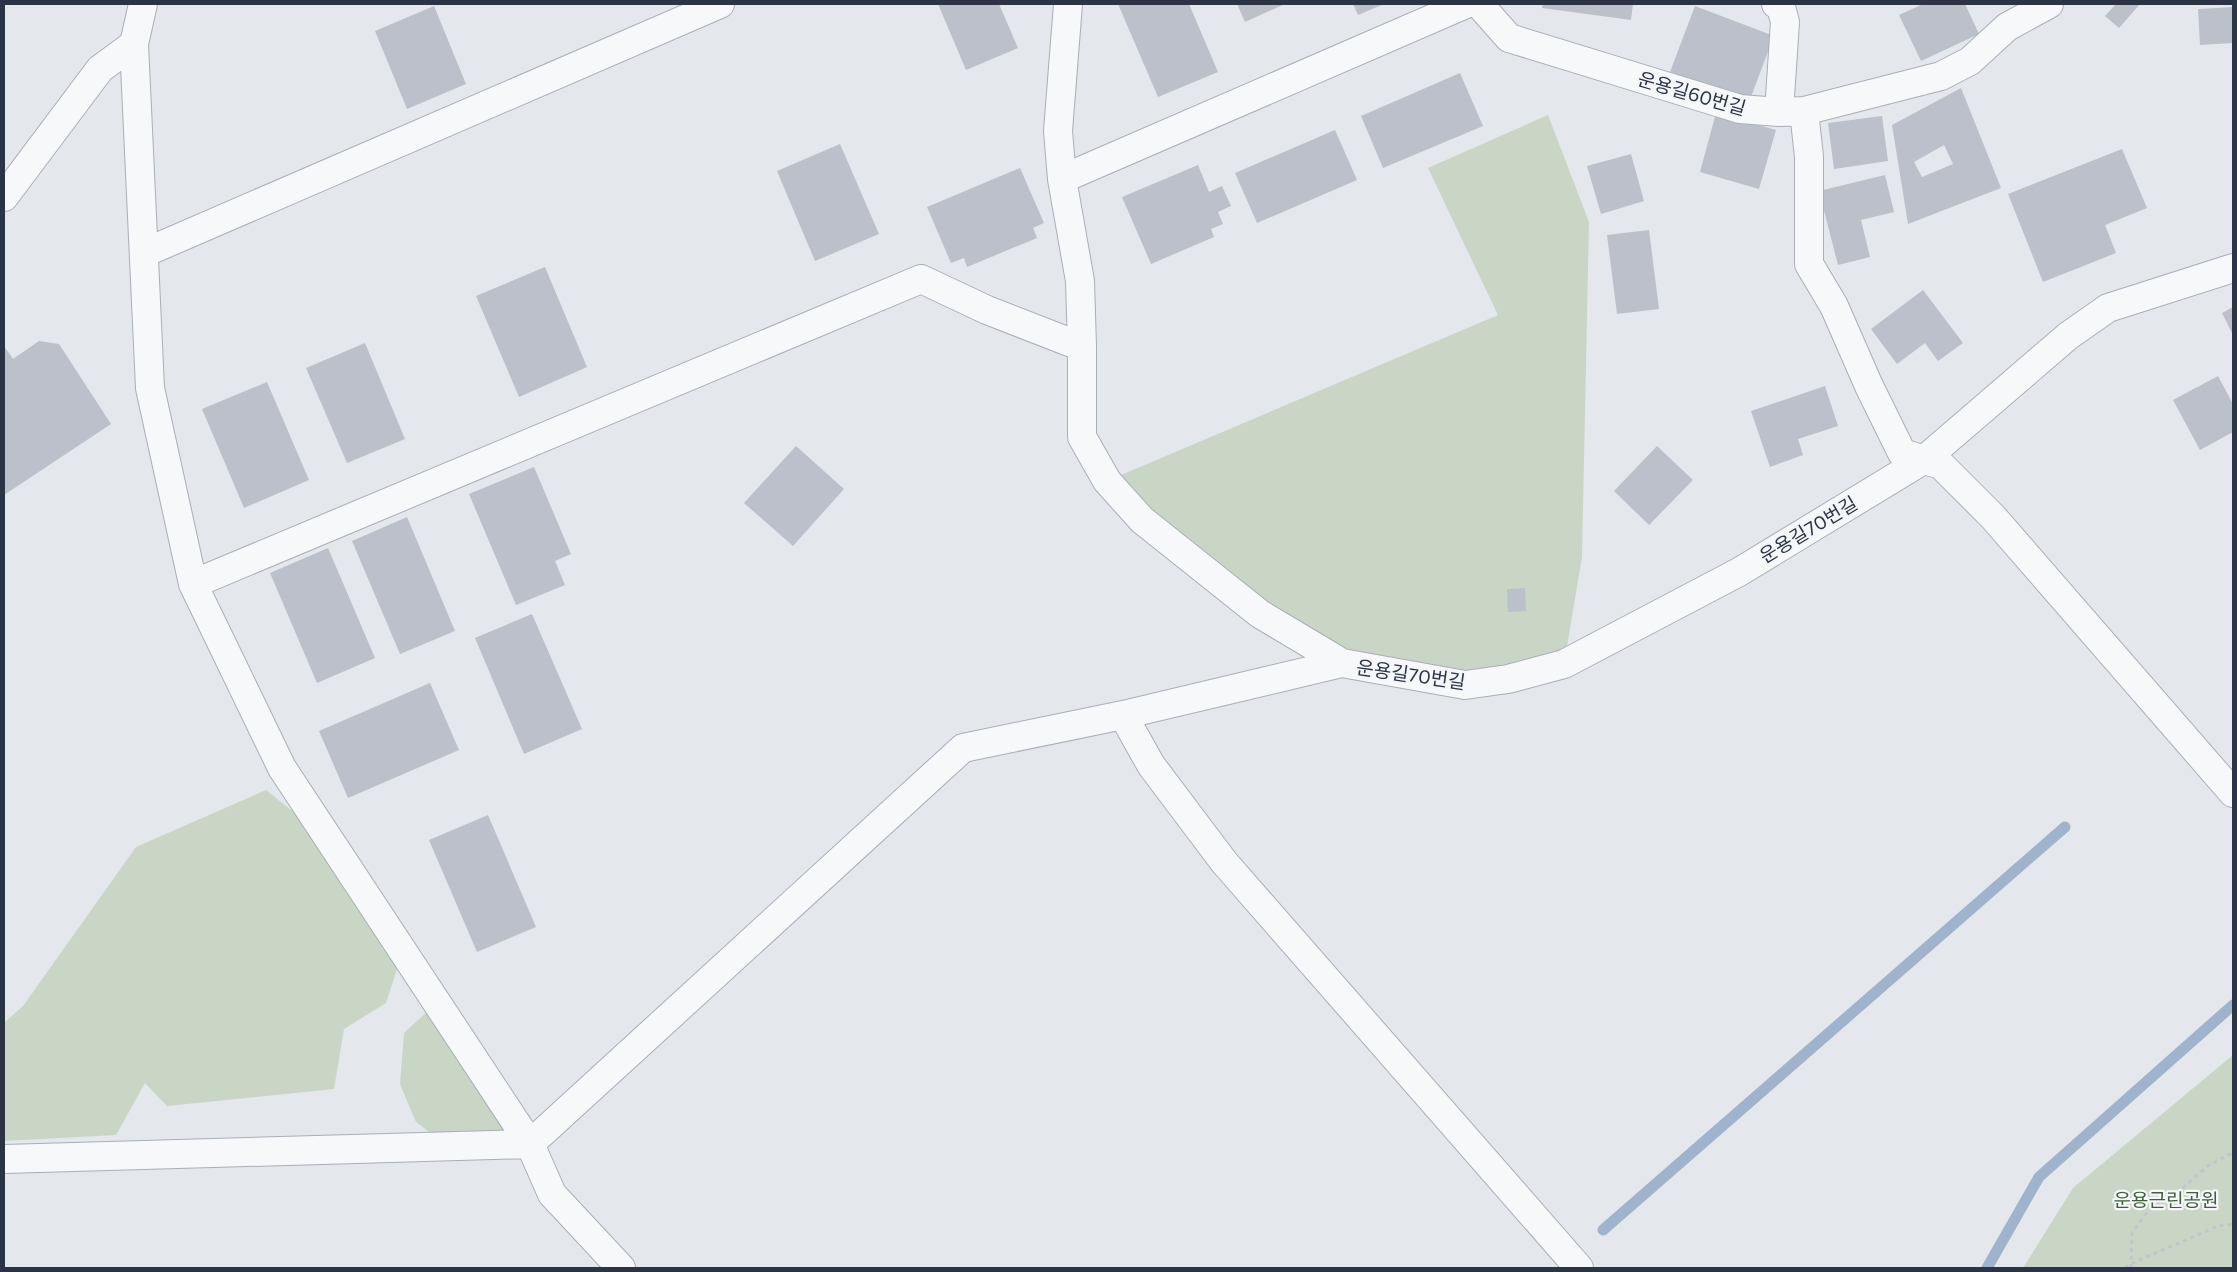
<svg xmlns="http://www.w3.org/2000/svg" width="2237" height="1272" font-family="Commissioner,'Noto Sans KR',sans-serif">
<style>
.green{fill:#c9d6c5}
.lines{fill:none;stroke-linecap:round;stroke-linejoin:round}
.stream{stroke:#9fb4cc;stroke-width:11}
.building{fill:#bbc0ca;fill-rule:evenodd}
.minor-casing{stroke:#a9aeb7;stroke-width:30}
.path{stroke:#c2c5cb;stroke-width:3;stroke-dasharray:4 4;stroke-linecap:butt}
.minor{stroke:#f7f8fa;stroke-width:28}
.labels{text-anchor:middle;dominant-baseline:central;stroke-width:4.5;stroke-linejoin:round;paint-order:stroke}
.street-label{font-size:19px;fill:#2b3445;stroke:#f4f6f9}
.park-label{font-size:19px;fill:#3f6138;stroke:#f4f6f9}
</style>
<rect width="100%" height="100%" fill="#e4e7ec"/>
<!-- green -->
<path class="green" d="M 1548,115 L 1589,222 L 1582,557 L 1564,664 L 1508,679 L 1342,663 L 1107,481 L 1498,315 L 1428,168 Z
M 266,790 L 301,818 L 399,963 L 386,1003 L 344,1029 L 334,1089 L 167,1106 L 145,1083 L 116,1135 L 4,1141 L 4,1023 L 23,1006 L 136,847 Z
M 429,1010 L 508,1126 L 497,1134 L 433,1135 L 416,1122 L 400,1084 L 404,1033 Z
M 2233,1055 L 2233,1268 L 2023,1268 L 2073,1188 Z"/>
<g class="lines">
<!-- stream -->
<path class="stream" d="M 1603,1230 L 2065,827
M 1987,1268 L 2039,1177 L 2233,1005"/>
</g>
<!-- building -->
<path class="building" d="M 938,4 L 999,4 L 1018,48 L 966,70 Z
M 1118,4 L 1189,4 L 1218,72 L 1158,97 Z
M 1237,4 L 1285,4 L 1245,22 Z
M 1353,4 L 1384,4 L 1358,15 Z
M 1543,4 L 1633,4 L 1631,20 L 1542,8 Z
M 1923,4 L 1965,4 L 1979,34 L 1921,61 L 1899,15 Z
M 2116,4 L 2140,4 L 2119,28 L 2105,16 Z
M 434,6 L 466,84 L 407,109 L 375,31 Z
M 1695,6 L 1774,36 L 1749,102 L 1670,72 Z
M 2233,7 L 2233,43 L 2200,45 L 2198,9 Z
M 1460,73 L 1483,126 L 1383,168 L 1361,116 Z
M 1961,88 L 2001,188 L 1908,224 L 1892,125 ZM 1944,145 L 1953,164 L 1922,177 L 1914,162 Z
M 1716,113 L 1776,130 L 1759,189 L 1700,172 Z
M 1882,116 L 1888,161 L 1834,169 L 1828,123 Z
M 1335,130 L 1357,180 L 1257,223 L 1235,173 Z
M 840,144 L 879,234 L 815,261 L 777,171 Z
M 2122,149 L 2147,208 L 2105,225 L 2116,253 L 2043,282 L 2008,194 Z
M 1631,154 L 1644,201 L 1601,214 L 1587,166 Z
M 1198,165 L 1209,192 L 1222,186 L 1231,206 L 1218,212 L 1223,224 L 1211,229 L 1214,237 L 1151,264 L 1122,197 Z
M 1020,168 L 1044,223 L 1033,228 L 1037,238 L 967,267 L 964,258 L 951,263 L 927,207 Z
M 1885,175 L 1894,212 L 1861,220 L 1870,257 L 1838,265 L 1819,191 Z
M 1649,230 L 1659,309 L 1617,314 L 1607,235 Z
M 545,267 L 587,367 L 519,397 L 476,296 Z
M 1923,290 L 1963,343 L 1938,361 L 1925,343 L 1897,364 L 1871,329 Z
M 2233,307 L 2233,335 L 2222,313 Z
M 39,341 L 59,344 L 111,424 L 4,495 L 4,346 L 13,359 Z
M 365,343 L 405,439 L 347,463 L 306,368 Z
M 2218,376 L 2233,404 L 2233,432 L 2200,450 L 2173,400 Z
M 267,382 L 309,480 L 244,508 L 202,409 Z
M 1825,386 L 1838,426 L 1798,439 L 1803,455 L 1770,467 L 1751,411 Z
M 796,446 L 844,489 L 793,546 L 744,503 Z
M 1657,446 L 1693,480 L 1649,525 L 1614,491 Z
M 534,467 L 571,554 L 555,561 L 565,585 L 516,605 L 469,494 Z
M 407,517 L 455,631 L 400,654 L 352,541 Z
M 328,548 L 375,658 L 317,683 L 270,573 Z
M 1525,588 L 1526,611 L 1508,612 L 1507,589 Z
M 532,614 L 582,729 L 524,754 L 475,638 Z
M 430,683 L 459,750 L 348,798 L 319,731 Z
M 488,815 L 536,927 L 477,952 L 429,840 Z"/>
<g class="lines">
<!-- minor casing -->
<g class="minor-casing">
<path id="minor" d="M 143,4 L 134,44 L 150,388 L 193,584 L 921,279 L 987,310 L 1082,347 L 1080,281 L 1062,179
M 1068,4 L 1058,131 L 1062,179 L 1466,4
M 1479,4 L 1509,38 L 1740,109 L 1779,112 L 1804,111 L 1941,76 L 1970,61 L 2007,27 L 2049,4
M 1776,4 L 1781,7 L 1785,22 L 1779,112
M 1804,111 L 1809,157 L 1809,264 L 1834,306 L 1869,386 L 1902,453 L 1941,465 L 1993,517 L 2233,793
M 4,197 L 100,69 L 134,44
M 144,253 L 720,4
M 1082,347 L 1082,437 L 1107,481 L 1142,520 L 1260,614 L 1342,663 L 1465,685 L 1508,679 L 1564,664 L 1739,572 L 1925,459 L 2068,336 L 2108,308 L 2233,268
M 193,584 L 282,768 L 530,1144 L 552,1194 L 621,1268
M 1123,715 L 1151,765 L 1224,862 L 1579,1268
M 4,1159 L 530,1144 L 963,748 L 1123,715 L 1342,663"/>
</g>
<!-- path -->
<path class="path" d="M 2125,1268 L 2130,1264 L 2218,1226 L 2233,1224
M 2131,1268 L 2132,1233 L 2148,1211 L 2176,1194 L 2209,1165 L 2233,1153"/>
<!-- minor -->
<use href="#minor" class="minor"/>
</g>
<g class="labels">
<!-- street labels -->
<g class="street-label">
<text transform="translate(1692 93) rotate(16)">운용길60번길</text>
<text transform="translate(1808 529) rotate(-31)">운용길70번길</text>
<text transform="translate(1411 674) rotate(8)">운용길70번길</text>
</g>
<!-- park labels -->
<g class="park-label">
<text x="2166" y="1199">운용근린공원</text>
</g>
</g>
<!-- border -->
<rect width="2237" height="1272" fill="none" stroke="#2b3445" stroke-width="10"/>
</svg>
